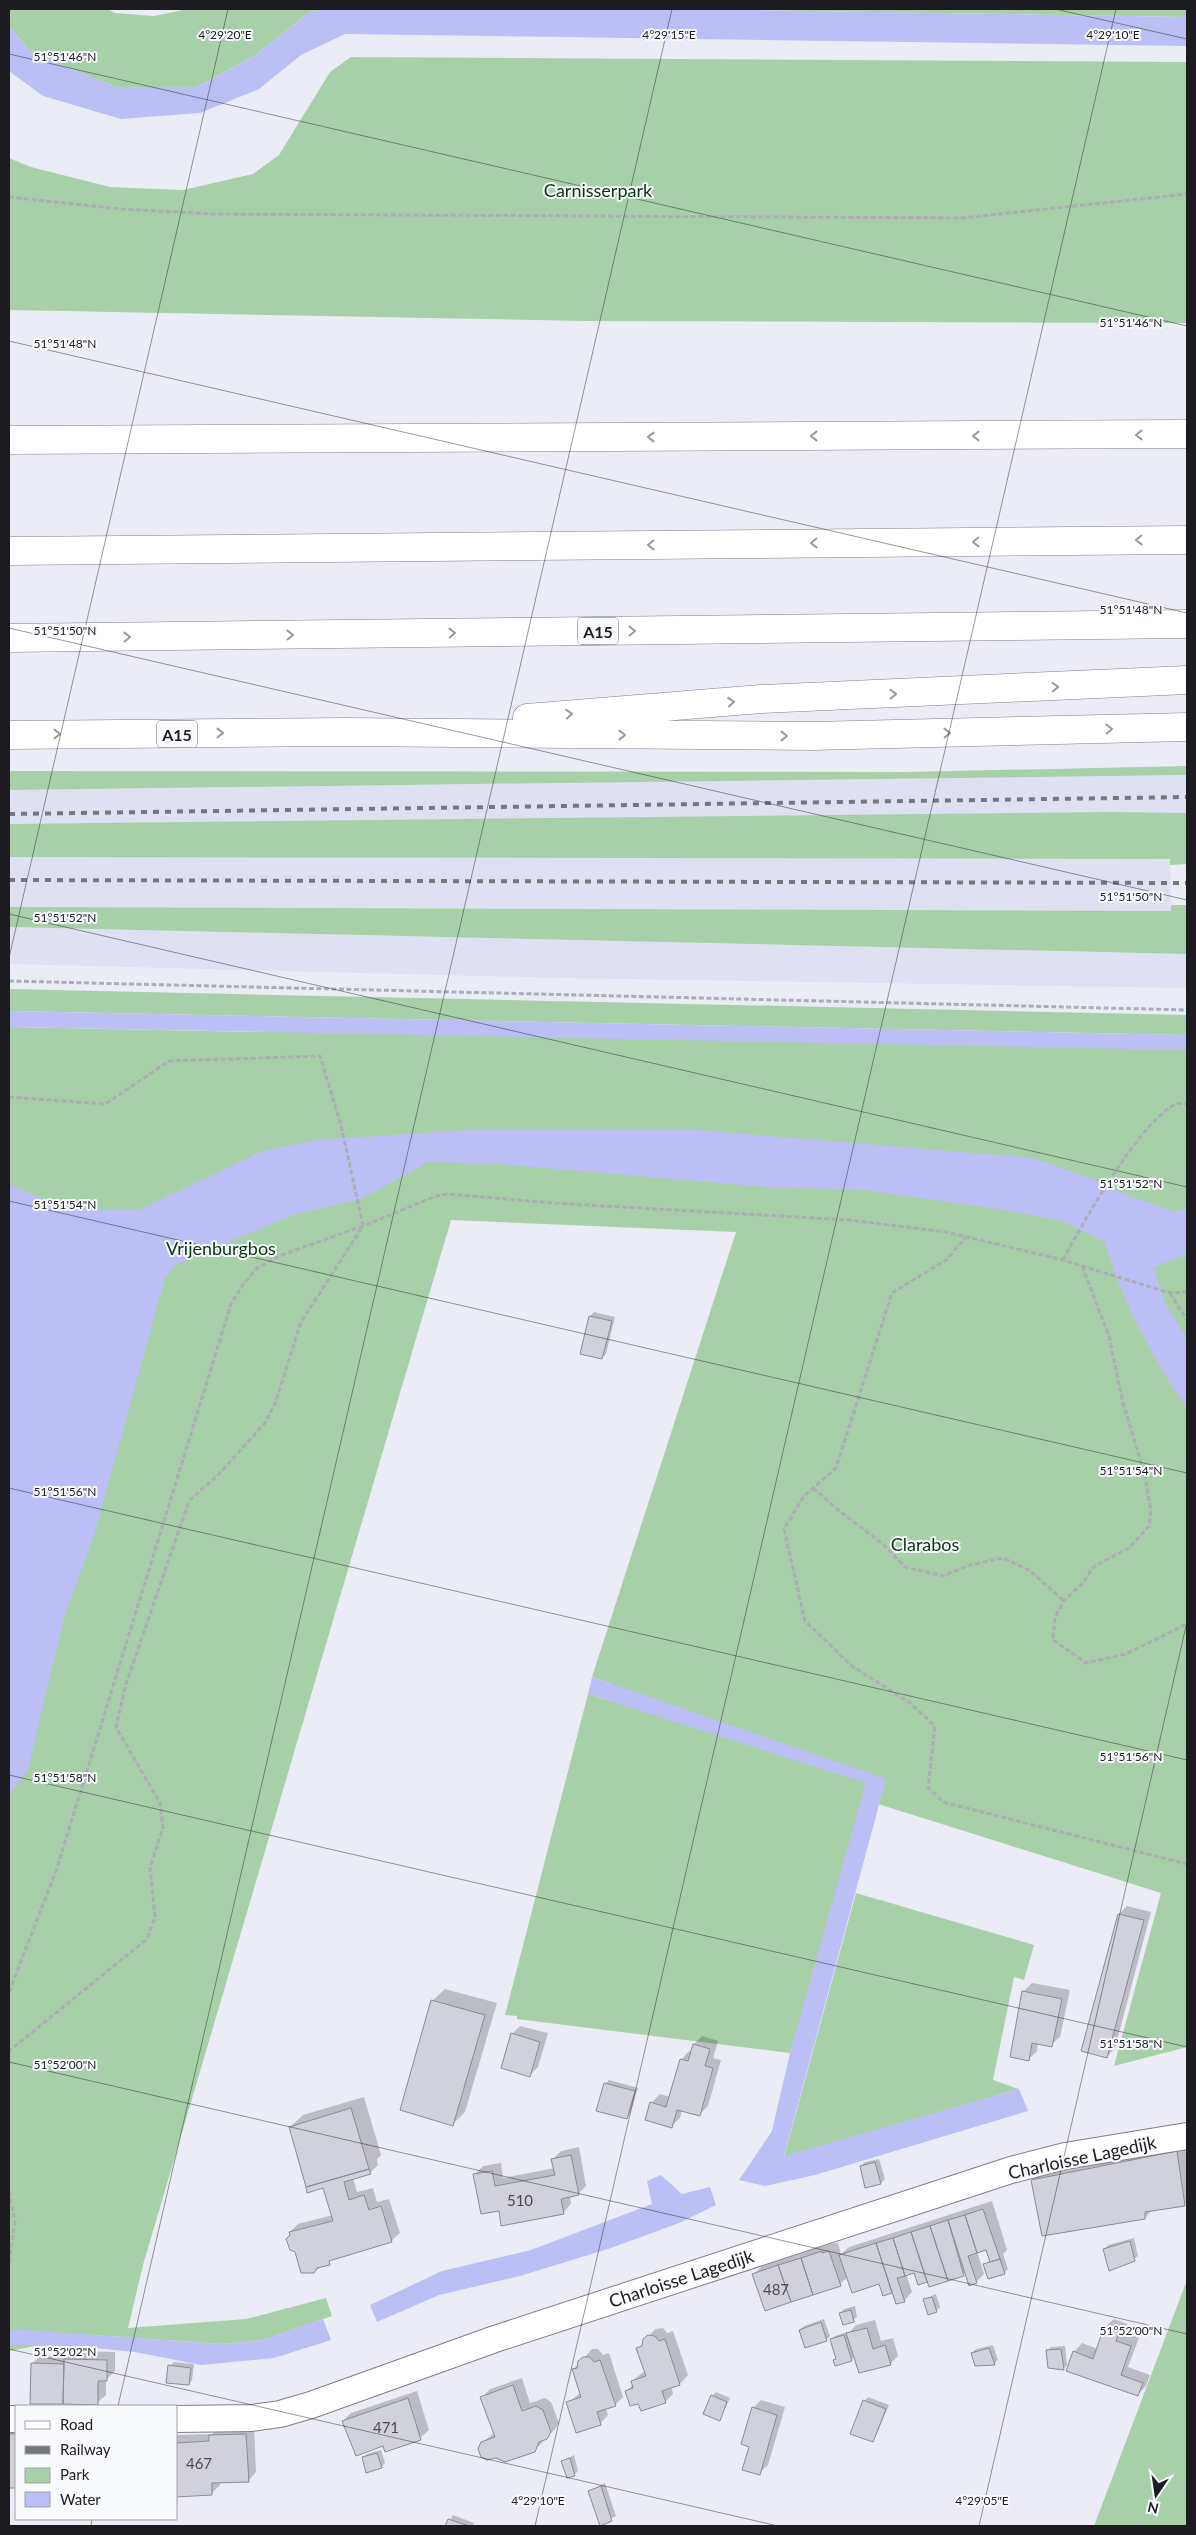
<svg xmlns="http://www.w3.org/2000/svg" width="1196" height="2535" font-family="Lato,sans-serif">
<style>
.built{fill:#dfe0f2}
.green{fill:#a7d0a9}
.water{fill:#bcbff5}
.shadow{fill:#0003}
.building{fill:#d0d1db;stroke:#898a93}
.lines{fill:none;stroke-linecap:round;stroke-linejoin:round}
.street-casing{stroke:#7e7f88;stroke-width:28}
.highway-casing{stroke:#7e7f88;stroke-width:29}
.path{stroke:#adadb6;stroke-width:3;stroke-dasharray:5 2.5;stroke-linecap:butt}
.street{stroke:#fff;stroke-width:26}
.highway{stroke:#fff;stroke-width:28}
.rail{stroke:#76777d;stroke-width:4;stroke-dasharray:6 6;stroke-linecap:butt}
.oneway{stroke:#99999b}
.ticks{fill:none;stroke:#1c1c20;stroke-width:1;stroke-opacity:0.45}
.labels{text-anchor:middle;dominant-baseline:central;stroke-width:4;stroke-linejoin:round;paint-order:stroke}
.number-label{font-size:15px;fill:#49494f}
.shield{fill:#f9fafe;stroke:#5e5f63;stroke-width:1}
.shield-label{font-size:16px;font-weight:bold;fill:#1c1c20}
.park-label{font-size:18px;fill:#04370f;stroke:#f9fafe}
.street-label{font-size:18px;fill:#1c1c20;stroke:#f9fafe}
.ticks-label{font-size:12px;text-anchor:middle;fill:#1c1c20;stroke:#f9fafe;stroke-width:4;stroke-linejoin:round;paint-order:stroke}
</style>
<rect width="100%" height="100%" fill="#ebecf6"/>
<!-- built -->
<path class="built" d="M 1187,775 L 1187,813 L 9,824 L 9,790 Z
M 9,857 L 1170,859 L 1171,911 L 9,907 Z
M 9,927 L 1187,954 L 1187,988 L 564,978 L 9,964 Z"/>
<!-- green -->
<path class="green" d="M 9,9 L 107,9 L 115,13 L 154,16 L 188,9 L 328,9 L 309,12 L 256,55 L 197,87 L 115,87 L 30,52 L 9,25 Z
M 687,9 L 1187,9 L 1187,17 Z
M 351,57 L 1187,62 L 1187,323 L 588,321 L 9,310 L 9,158 L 31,167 L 110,187 L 183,190 L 253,174 L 279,155 L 330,72 Z
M 1187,766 L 1187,775 L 9,790 L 9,771 L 907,772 Z
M 1113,812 L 1187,813 L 1187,864 L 1170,865 L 1170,859 L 9,857 L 9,824 Z
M 1171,905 L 1187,905 L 1187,954 L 9,927 L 9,907 L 1171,911 Z
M 9,989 L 1187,1015 L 1187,1035 L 9,1011 Z
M 9,1027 L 260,1032 L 473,1027 L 794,1042 L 1187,1040 L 1187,2047 L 1114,2066 L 1161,1893 L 875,1803 L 790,2053 L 517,2019 L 517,2016 L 505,2015 L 588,1694 L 607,1700 L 612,1684 L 592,1677 L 736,1232 L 451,1220 L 143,2265 L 128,2328 L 246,2319 L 326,2298 L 332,2316 L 263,2340 L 222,2344 L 93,2335 L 9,2351 Z
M 856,1893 L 1034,1945 L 1024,1980 L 1014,1977 L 993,2080 L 1019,2089 L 784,2157 Z
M 1187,2280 L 1187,2526 L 1094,2526 Z"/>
<!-- water -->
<path class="water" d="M 328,9 L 687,9 L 1187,17 L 1187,46 L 345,34 L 301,55 L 259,89 L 200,113 L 121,119 L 43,96 L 9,71 L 9,25 L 30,52 L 115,87 L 197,87 L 256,55 L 309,12 Z
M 9,1011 L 1187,1035 L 1187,1050 L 9,1027 Z
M 469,1130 L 696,1130 L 1033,1158 L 1095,1180 L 1127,1195 L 1175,1212 L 1187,1207 L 1187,1254 L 1154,1267 L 1164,1301 L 1187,1339 L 1187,1409 C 1153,1358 1121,1301 1105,1242 L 1063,1221 L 1004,1210 L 865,1190 L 767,1187 L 498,1164 L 428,1162 L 361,1199 L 295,1214 L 175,1265 L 165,1278 L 94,1535 L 64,1617 L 28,1769 L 9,1796 L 9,1184 L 65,1209 L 139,1210 L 262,1151 L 317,1140 Z
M 592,1677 L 886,1779 L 784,2156 L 1019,2089 L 1028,2111 L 815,2175 L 765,2186 L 739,2180 L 772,2131 L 790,2053 L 866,1783 L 588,1694 Z
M 661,2175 L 682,2194 L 710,2187 L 716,2205 L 679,2223 L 611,2248 L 520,2276 L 439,2295 L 377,2322 L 370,2305 L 442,2271 L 531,2250 L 652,2204 L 647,2181 Z
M 323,2319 L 331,2340 L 274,2358 L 201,2365 L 135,2352 L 85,2347 L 9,2345 L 9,2329 L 222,2344 L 263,2340 Z"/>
<!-- shadow -->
<path class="shadow" d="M 594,1312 L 615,1317 L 606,1354 L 602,1358 L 590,1316 Z
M 1127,1906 L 1151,1912 L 1115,2048 L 1107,2057 L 1119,1914 Z
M 1032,1983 L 1070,1990 L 1060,2037 L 1051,2045 L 1038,2043 L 1037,2051 L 1028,2060 L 1024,1991 Z
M 445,1989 L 497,2003 L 465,2112 L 453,2124 L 432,2001 Z
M 520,2026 L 548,2033 L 538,2067 L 530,2075 L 512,2034 Z
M 702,2036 L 718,2041 L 713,2058 L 721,2060 L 708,2106 L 699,2115 L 682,2110 L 680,2118 L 671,2126 L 651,2103 L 660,2094 L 670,2097 L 681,2060 L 689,2051 L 692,2052 L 694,2044 Z
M 609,2080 L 638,2088 L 630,2114 L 627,2118 L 606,2083 Z
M 364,2097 L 381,2155 L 377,2159 L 378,2165 L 370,2173 L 353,2178 L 357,2192 L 373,2188 L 377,2202 L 389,2199 L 400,2233 L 391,2241 L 334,2258 L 314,2272 L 290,2232 L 298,2224 L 333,2215 L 324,2187 L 290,2127 L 303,2115 Z
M 1187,2131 L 1187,2202 L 1185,2204 L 1153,2209 L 1145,2218 L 1032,2181 L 1055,2158 Z
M 579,2147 L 586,2186 L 578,2194 L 570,2196 L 571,2204 L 563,2213 L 500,2209 L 474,2175 L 483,2166 L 501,2163 L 503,2178 L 555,2168 L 553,2159 L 561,2151 Z
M 879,2159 L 885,2179 L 881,2183 L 866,2187 L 861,2166 L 865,2162 Z
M 992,2201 L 1007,2250 L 1003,2254 L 1008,2269 L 1004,2273 L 985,2264 L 991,2260 L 987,2248 L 977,2251 L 984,2274 L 976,2282 L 966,2272 L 919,2283 L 915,2271 L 906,2274 L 912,2292 L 904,2301 L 893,2292 L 884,2295 L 880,2282 L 848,2277 L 840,2284 L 753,2275 L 762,2266 L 830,2244 L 838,2243 L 841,2254 L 849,2247 Z
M 1134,2238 L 1138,2256 L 1125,2265 L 1109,2269 L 1105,2249 L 1108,2245 Z
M 936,2294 L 940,2307 L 936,2311 L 925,2299 Z
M 855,2306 L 857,2317 L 853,2320 L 840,2313 L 844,2309 Z
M 824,2319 L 830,2336 L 826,2340 L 800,2330 L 804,2326 Z
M 1114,2319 L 1127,2324 L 1124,2332 L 1139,2338 L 1128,2367 L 1150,2375 L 1146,2386 L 1138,2394 L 1074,2352 L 1082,2343 L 1098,2349 L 1105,2327 Z
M 875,2320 L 881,2341 L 893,2338 L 898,2356 L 890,2364 L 855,2356 L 851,2360 L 834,2360 L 837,2358 L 831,2340 L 835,2336 L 847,2332 L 848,2334 L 856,2325 Z
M 663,2328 L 667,2333 L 673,2331 L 688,2375 L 680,2384 L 671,2386 L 673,2394 L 665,2402 L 639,2402 L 627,2391 L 633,2384 L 632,2381 L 645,2371 L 638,2349 L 655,2329 Z
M 993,2345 L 998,2360 L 994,2364 L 972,2353 L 976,2349 Z
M 1065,2346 L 1067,2365 L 1063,2369 L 1047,2351 L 1051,2347 Z
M 592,2349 L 598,2349 L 603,2355 L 609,2353 L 623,2397 L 615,2405 L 606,2408 L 608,2415 L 600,2424 L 568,2403 L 580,2393 L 573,2370 Z
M 73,2351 L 115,2352 L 115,2371 L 106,2380 L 106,2395 L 97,2403 L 32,2364 L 40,2356 L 68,2356 Z
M 174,2362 L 194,2364 L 192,2380 L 189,2384 L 170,2366 Z
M 522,2378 L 530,2403 L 545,2398 L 551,2402 L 559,2423 L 555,2429 L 534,2451 L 482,2443 L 494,2433 L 482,2397 L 490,2389 Z
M 417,2391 L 429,2430 L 420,2438 L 343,2421 L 351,2413 Z
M 716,2392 L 730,2398 L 720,2419 L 712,2396 Z
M 868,2397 L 889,2405 L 876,2436 L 872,2440 L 864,2401 Z
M 761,2400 L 785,2407 L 768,2465 L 759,2473 L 751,2446 L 753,2408 Z
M 16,2426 L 16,2487 L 9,2487 L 9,2433 Z
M 254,2427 L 256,2472 L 248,2481 L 220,2482 L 220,2485 L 212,2493 L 176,2495 L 176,2435 L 212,2434 L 218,2428 Z
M 381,2450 L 385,2463 L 381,2467 L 363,2458 L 367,2454 Z
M 574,2455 L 578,2471 L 574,2475 L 562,2461 Z
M 605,2483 L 616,2516 L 601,2524 L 590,2491 Z
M 453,2515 L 474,2523 L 472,2526 L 447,2526 Z"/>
<!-- building -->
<path class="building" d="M 589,1316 L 612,1321 L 602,1359 L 580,1354 Z
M 1118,1914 L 1144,1920 L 1107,2058 L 1081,2051 Z
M 1022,1991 L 1062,1999 L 1052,2047 L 1032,2043 L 1029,2061 L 1010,2057 Z
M 431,2000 L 485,2015 L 453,2126 L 400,2110 Z
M 511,2033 L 540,2042 L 530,2077 L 501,2068 Z
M 693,2044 L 710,2049 L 705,2066 L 713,2068 L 700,2116 L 677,2110 L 672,2128 L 645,2120 L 650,2102 L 666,2107 L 680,2059 L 688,2061 Z
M 604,2083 L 635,2091 L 627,2119 L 596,2111 Z
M 351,2108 L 369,2169 L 306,2187 L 289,2127 Z
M 1177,2151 L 1185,2206 L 1145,2212 L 1145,2219 L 1042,2236 L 1031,2180 Z
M 571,2155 L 579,2195 L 561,2199 L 564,2214 L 501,2226 L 499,2211 L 481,2214 L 473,2174 L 492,2171 L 495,2186 L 555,2175 L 551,2159 Z
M 875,2162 L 881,2184 L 865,2188 L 860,2166 Z
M 369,2169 L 371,2174 L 344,2182 L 349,2200 L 364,2195 L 369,2210 L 381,2206 L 392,2242 L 329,2261 L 330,2265 L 317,2268 L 314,2273 L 301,2273 L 295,2252 L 290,2250 L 286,2239 L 290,2235 L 289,2232 L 333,2221 L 323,2188 L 307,2193 L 306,2187 Z
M 983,2209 L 1000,2259 L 990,2262 L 986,2250 L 977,2253 L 965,2215 Z
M 965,2215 L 977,2253 L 968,2256 L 977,2283 L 969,2286 L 948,2220 Z
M 948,2220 L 964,2276 L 948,2281 L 930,2226 Z
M 930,2226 L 948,2281 L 929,2287 L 911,2232 Z
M 911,2232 L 927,2282 L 918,2285 L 914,2273 L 905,2276 L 893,2238 Z
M 893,2238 L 905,2276 L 897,2278 L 905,2302 L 896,2304 L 876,2243 Z
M 1130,2241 L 1135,2261 L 1109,2271 L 1103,2249 Z
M 876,2243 L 892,2293 L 883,2296 L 879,2284 L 852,2293 L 839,2255 Z
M 822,2251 L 822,2253 L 829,2251 L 841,2286 L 813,2295 L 801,2258 Z
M 801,2258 L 813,2295 L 791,2302 L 778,2265 Z
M 1000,2259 L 1005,2274 L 988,2279 L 983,2264 Z
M 778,2265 L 791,2302 L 765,2311 L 752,2274 Z
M 932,2297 L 937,2312 L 928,2315 L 923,2299 Z
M 851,2310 L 854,2322 L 843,2325 L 839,2313 Z
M 821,2322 L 827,2341 L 805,2348 L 799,2330 Z
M 1104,2327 L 1119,2332 L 1116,2341 L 1131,2346 L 1121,2375 L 1143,2383 L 1138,2396 L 1066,2371 L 1073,2351 L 1093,2359 Z
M 867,2328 L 873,2349 L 885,2345 L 891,2365 L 859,2373 L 846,2333 Z
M 648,2335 L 655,2336 L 659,2341 L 665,2339 L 680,2385 L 662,2391 L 666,2403 L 641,2411 L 638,2404 L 630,2406 L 625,2391 L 633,2388 L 631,2381 L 646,2376 L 636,2348 L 642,2346 L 643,2339 Z
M 844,2335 L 852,2361 L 835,2366 L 833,2360 L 836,2359 L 830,2339 Z
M 989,2348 L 995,2365 L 975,2366 L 971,2353 Z
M 1061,2349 L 1064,2370 L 1048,2368 L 1046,2350 Z
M 583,2357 L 590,2357 L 594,2362 L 600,2360 L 616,2406 L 597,2412 L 601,2425 L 576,2433 L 566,2402 L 581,2397 L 572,2369 L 577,2368 L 578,2361 Z
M 64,2359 L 107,2360 L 107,2381 L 98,2381 L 98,2405 L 63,2404 Z
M 31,2363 L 64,2364 L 63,2404 L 30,2404 Z
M 168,2365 L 191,2368 L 189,2385 L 166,2383 Z
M 513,2385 L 522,2411 L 536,2406 L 543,2410 L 551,2432 L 547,2439 L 539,2442 L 535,2452 L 505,2462 L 496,2458 L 487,2460 L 481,2457 L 478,2449 L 481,2442 L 495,2437 L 480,2397 Z
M 711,2395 L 727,2402 L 720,2421 L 703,2414 Z
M 408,2398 L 421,2440 L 385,2452 L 383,2446 L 356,2456 L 342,2421 Z
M 863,2400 L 886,2409 L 873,2442 L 850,2434 Z
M 752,2407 L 777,2415 L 760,2475 L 742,2470 L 749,2447 L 741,2444 Z
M 9,2434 L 16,2434 L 16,2488 L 9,2488 Z
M 246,2434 L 249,2482 L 212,2483 L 212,2495 L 176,2497 L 176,2443 L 209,2441 L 209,2435 Z
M 377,2453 L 382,2468 L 366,2473 L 362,2457 Z
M 570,2458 L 575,2476 L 567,2478 L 561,2461 Z
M 601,2486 L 612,2521 L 600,2526 L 588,2491 Z
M 448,2519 L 469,2526 L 445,2526 Z"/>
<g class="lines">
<!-- street casing -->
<g class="street-casing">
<path id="street" d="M 9,2419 L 16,2419
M 176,2419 L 252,2418 L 280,2414 L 311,2405 L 495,2339 L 1011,2170 L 1065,2156 L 1187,2136"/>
</g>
<!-- highway casing -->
<g class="highway-casing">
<path id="highway" d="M 9,440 L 1187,434
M 9,551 L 1187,540
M 9,638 L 1187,624
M 527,718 L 761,699 L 1187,680
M 9,735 L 346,732 L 812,736 L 1187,727"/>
</g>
<!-- path -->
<path class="path" d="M 9,197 L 121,209 L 214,214 L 962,218 L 1187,194
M 9,981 L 1187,1010
M 9,1097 L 105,1104 L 169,1061 L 320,1056 L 341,1125 L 363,1226 L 301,1322 L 275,1404 L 265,1423 L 219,1474 L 189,1501 L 126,1684 L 116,1727 L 160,1803 L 163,1827 L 150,1868 L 155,1917 L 147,1939 L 9,2051
M 967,1236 L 946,1260 L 892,1293 L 836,1468 L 804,1496 L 784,1529 L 805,1621 L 852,1666 L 910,1703 L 935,1726 L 928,1787 L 943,1802 L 1187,1864
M 1063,1260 C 1082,1224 1140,1121 1176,1104 C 1179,1103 1184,1104 1187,1104
M 1082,1266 L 1109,1336 L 1122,1399 L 1145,1476 L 1151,1511 L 1149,1526 L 1129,1548 L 1093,1567 L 1083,1583 L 1064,1601 L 1055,1617 L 1053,1640 L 1086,1663 L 1126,1654 L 1187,1624
M 1170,1293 L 1187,1320
M 813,1488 L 838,1510 L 883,1544 L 905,1567 L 943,1576 L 970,1565 L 1003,1558 L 1029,1570 L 1064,1601
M 9,1992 L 56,1871 L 231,1304 L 242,1286 L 256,1269 L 279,1256 L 363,1226 L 436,1196 L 447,1194 L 553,1203 L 849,1220 L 946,1232 L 1063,1260 L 1170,1293 L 1187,1292
M 9,2191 L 15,2221 L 9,2265"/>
<!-- street -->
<use href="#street" class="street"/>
<!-- highway -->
<use href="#highway" class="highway"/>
<!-- rail -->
<path class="rail" d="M 9,814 L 1187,797
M 9,880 L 1187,883"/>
</g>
<!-- one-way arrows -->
<defs><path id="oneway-chevron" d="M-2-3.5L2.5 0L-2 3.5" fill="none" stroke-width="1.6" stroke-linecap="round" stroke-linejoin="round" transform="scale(1.25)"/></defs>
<g class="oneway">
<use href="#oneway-chevron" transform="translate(1139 435) rotate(180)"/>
<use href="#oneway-chevron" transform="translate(814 436) rotate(180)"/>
<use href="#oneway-chevron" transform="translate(976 436) rotate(180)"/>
<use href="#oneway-chevron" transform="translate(651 437) rotate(180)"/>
<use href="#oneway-chevron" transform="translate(1139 540) rotate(179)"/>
<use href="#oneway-chevron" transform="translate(976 542) rotate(179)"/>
<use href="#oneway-chevron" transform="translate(814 543) rotate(179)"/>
<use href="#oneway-chevron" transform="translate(651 545) rotate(179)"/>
<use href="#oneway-chevron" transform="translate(632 631) rotate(-1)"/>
<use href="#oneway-chevron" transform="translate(452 633) rotate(-1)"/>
<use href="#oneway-chevron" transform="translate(290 635) rotate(-1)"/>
<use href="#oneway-chevron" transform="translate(127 637) rotate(-1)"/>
<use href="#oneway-chevron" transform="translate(1055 687) rotate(-2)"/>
<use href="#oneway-chevron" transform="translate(893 694) rotate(-2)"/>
<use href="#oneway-chevron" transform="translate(731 702) rotate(-5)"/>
<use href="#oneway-chevron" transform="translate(569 714) rotate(-5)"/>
<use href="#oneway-chevron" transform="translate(1109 729) rotate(-1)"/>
<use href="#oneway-chevron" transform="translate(220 733)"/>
<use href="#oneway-chevron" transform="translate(947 733) rotate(-1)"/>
<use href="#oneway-chevron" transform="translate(57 734)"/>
<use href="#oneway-chevron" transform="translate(622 735)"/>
<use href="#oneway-chevron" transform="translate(784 736)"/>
</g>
<!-- ticks -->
<path class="ticks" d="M 1055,9 L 1187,39M 9,54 L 1187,326M 9,341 L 1187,613M 9,628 L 1187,900M 9,914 L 1187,1187M 9,958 L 228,9M 9,1201 L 1187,1473M 9,1488 L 1187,1760M 9,1775 L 1187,2047M 9,2062 L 1187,2334M 9,2349 L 778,2526M 118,2406 L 672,9M 91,2526 L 92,2519M 535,2526 L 1116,9M 979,2526 L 1187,1622"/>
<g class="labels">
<!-- number labels -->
<g class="number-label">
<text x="520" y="2200">510</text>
<text x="776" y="2289">487</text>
<text x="386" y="2427">471</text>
<text x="199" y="2463">467</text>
</g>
<!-- shield labels -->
<g class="shield">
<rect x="578" y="617.5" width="40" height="27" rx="4"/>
<rect x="157" y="720.5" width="40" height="27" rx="4"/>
</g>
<g class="shield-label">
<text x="598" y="631">A15</text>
<text x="177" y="734">A15</text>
</g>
<!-- park labels -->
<g class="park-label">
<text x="598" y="190">Carnisserpark</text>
<text x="221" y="1248">Vrijenburgbos</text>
<text x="925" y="1544">Clarabos</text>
</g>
<!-- street labels -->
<g class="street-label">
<text transform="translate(1082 2157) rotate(-12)">Charloisse Lagedijk</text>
<text transform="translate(681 2278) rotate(-18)">Charloisse Lagedijk</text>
</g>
</g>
<g class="ticks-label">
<text x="225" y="39">4°29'20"E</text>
<text x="669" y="39">4°29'15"E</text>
<text x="1113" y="39">4°29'10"E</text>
<text x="65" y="61">51°51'46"N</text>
<text x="1131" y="327">51°51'46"N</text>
<text x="65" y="348">51°51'48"N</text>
<text x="1131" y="614">51°51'48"N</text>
<text x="65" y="635">51°51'50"N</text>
<text x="1131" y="901">51°51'50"N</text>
<text x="65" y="922">51°51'52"N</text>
<text x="1131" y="1188">51°51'52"N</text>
<text x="65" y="1209">51°51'54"N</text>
<text x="1131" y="1475">51°51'54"N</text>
<text x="65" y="1496">51°51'56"N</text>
<text x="1131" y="1761">51°51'56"N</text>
<text x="65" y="1782">51°51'58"N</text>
<text x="1131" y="2048">51°51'58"N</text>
<text x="65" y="2069">51°52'00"N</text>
<text x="1131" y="2335">51°52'00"N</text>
<text x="65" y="2356">51°52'02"N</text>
<text x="538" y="2505">4°29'10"E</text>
<text x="982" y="2505">4°29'05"E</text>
</g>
<!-- border -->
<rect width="1196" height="2535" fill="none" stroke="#1c1c20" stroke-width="20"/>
<!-- legend -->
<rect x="15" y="2405" width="162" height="115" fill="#f9fafe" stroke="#a1a1a5"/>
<rect x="25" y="2421" width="25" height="8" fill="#ffffff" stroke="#a1a1a5"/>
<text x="60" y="2430" font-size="15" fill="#1c1c20">Road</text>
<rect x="25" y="2446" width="25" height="8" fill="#76777d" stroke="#a1a1a5"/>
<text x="60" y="2455" font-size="15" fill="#1c1c20">Railway</text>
<rect x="25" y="2468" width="25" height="15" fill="#a7d0a9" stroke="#a1a1a5"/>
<text x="60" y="2480" font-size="15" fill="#1c1c20">Park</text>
<rect x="25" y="2492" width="25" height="15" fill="#bcbff5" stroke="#a1a1a5"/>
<text x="60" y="2505" font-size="15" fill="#1c1c20">Water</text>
<!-- north arrow -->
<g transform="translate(1156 2495) rotate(193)" stroke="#f9fafe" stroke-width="4" paint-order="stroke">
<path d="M0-4L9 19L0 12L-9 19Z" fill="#1c1c20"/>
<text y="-8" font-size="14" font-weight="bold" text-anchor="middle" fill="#1c1c20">N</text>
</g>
</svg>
